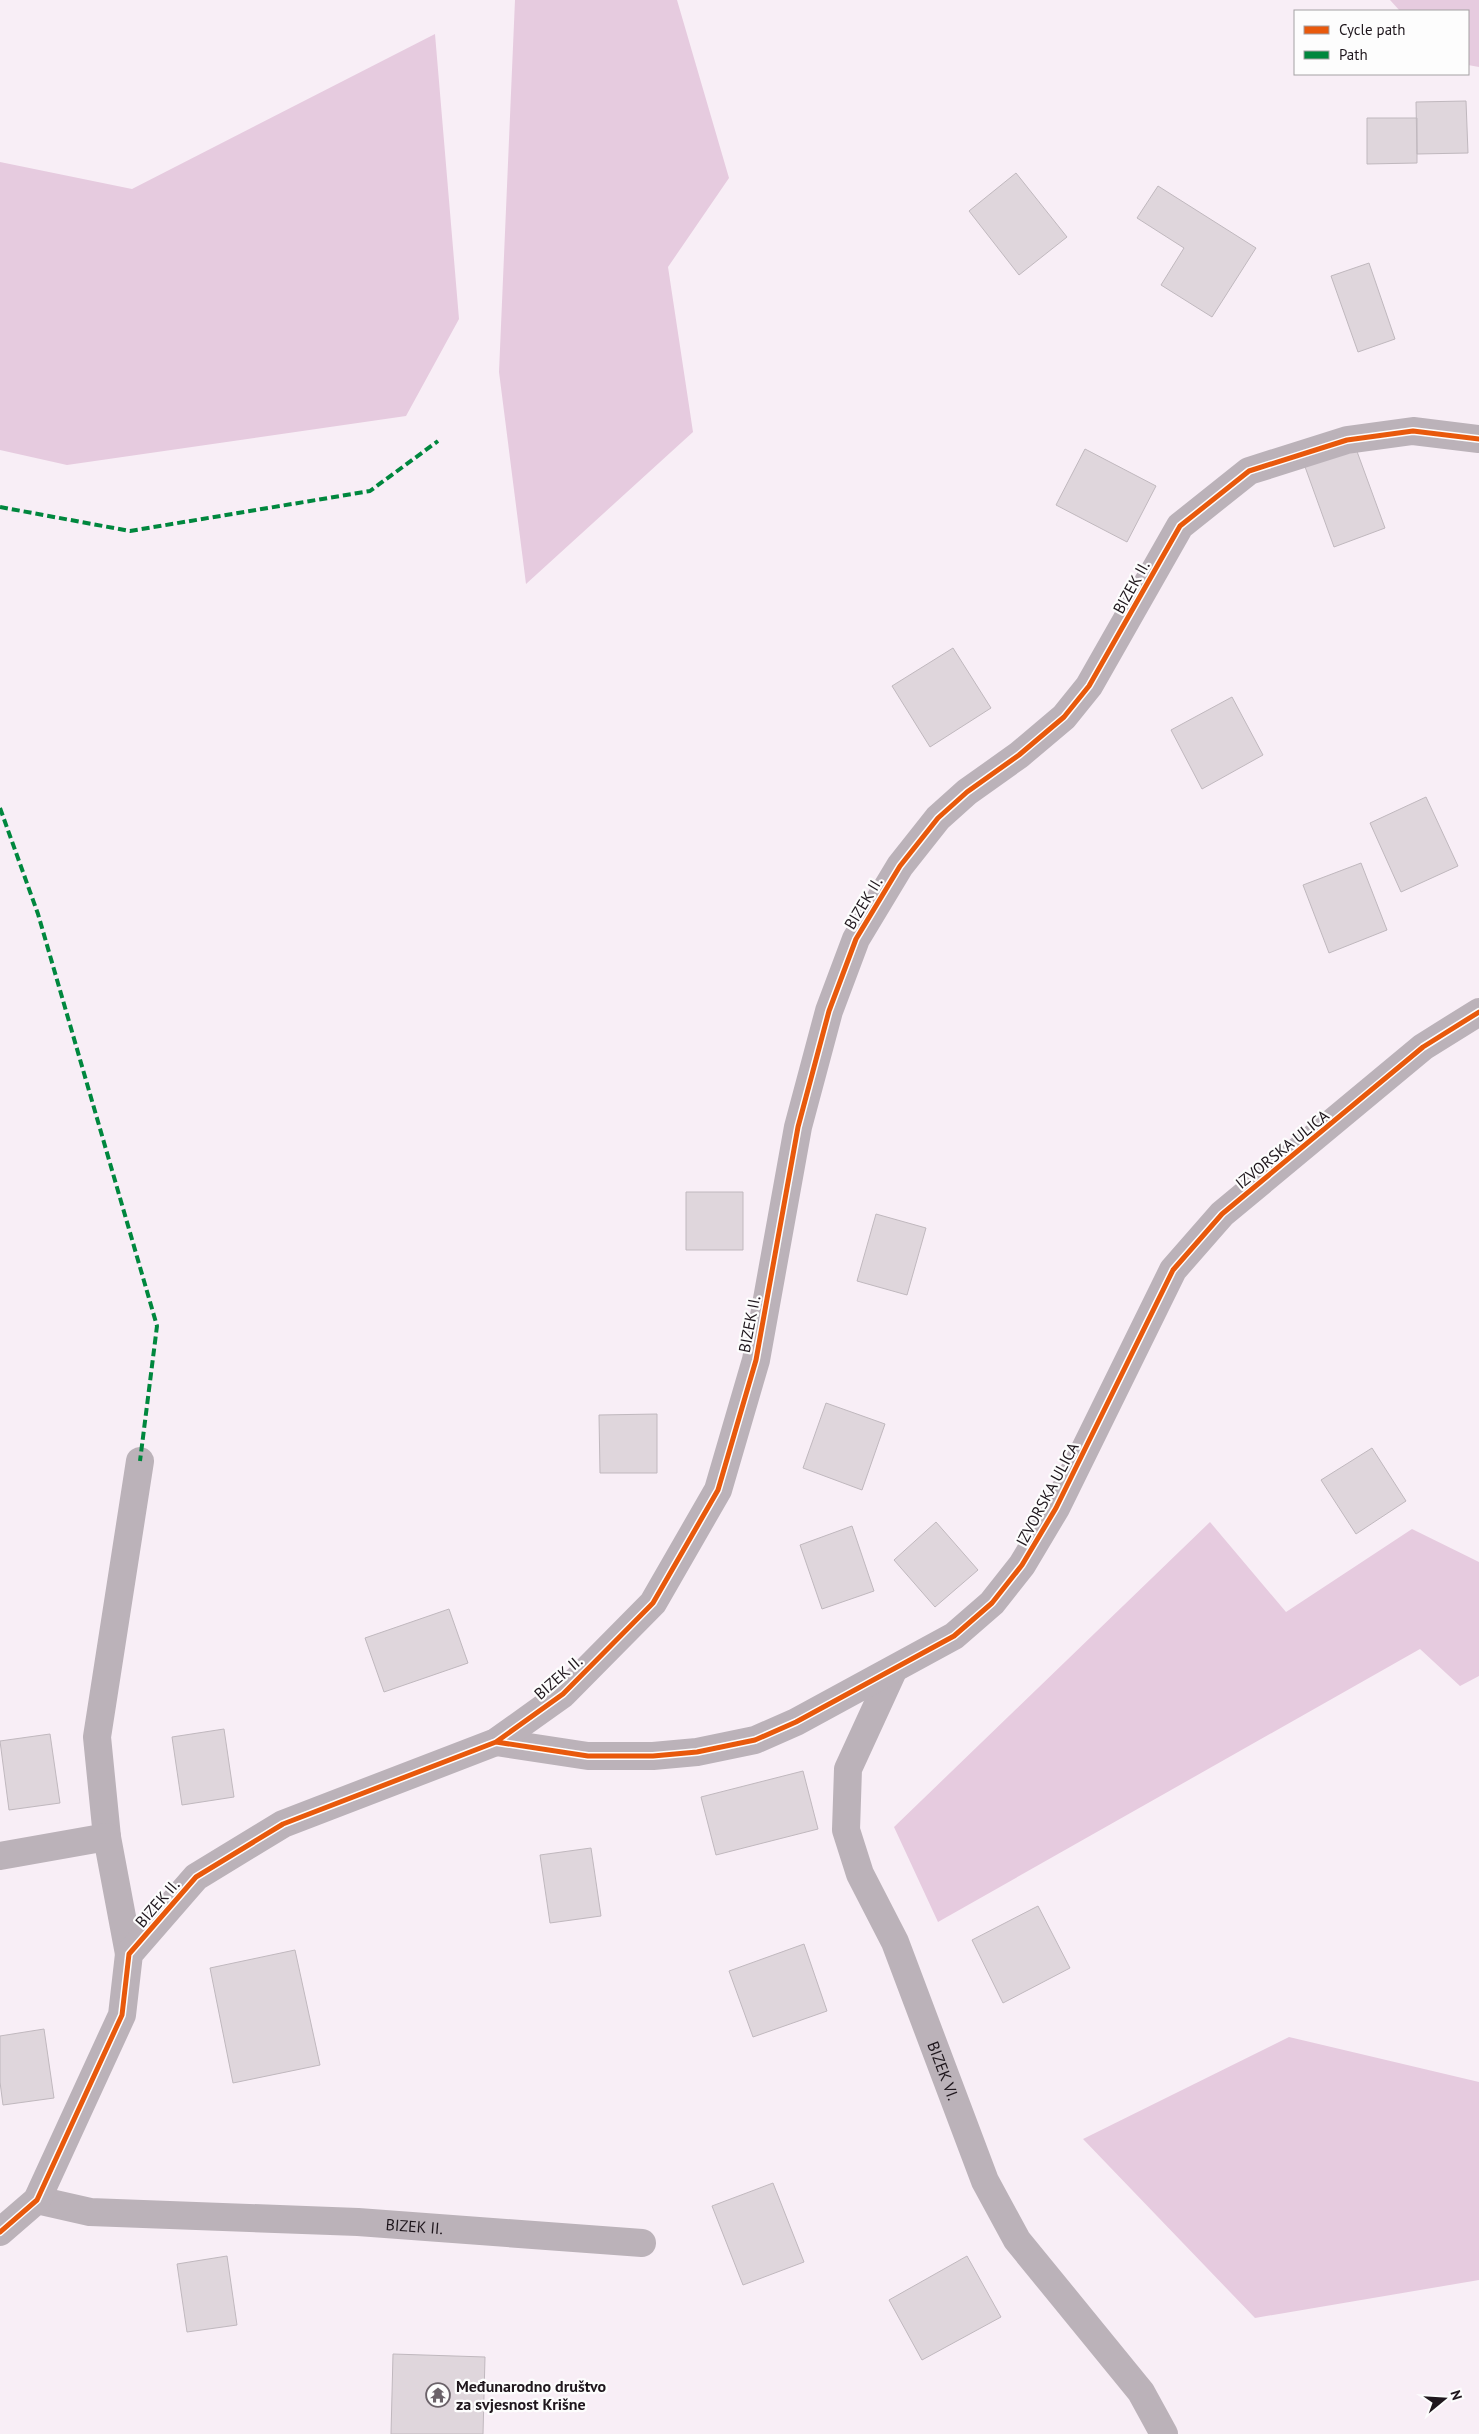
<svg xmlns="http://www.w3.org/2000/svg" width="1479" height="2434" font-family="'PT Sans',sans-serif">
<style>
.green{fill:#e6cbdf}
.building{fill:#dfd6dc;stroke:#c0b8be}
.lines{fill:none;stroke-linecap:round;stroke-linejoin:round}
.minor{stroke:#bbb2b9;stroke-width:28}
.quiet{stroke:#00873e;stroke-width:4;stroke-dasharray:8 4;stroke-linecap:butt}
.cycleway-casing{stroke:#fdfdfd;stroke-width:8}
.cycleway{stroke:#e8590c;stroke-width:5}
.labels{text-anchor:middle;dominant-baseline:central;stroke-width:4.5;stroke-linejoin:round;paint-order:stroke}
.street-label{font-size:16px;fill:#1f171d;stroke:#fdfdfd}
.poi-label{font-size:16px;font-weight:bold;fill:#1f171d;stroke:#fdfdfd;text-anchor:start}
</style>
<rect width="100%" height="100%" fill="#f8eef6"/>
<!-- green -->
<path class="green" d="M 515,0 L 677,0 L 729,178 L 668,267 L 693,432 L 526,584 L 499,372 Z
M 1390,0 L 1479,0 L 1479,67 L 1468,65 L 1468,11 L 1400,11 Z
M 435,34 L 459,319 L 406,416 L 67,465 L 0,450 L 0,162 L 132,189 Z
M 1210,1522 L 1286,1612 L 1412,1529 L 1479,1562 L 1479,1676 L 1460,1686 L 1420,1649 L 938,1922 L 894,1827 Z
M 1289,2037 L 1479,2082 L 1479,2280 L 1255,2318 L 1083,2139 Z"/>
<!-- building -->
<path class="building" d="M 1466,101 L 1468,153 L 1417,154 L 1416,102 Z
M 1367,118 L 1417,118 L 1417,163 L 1367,164 Z
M 1016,173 L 1067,237 L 1019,275 L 969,211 Z
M 1158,186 L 1256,248 L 1212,317 L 1161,285 L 1184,248 L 1137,218 Z
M 1369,263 L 1395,339 L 1358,352 L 1331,276 Z
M 1355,446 L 1385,528 L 1334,547 L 1304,464 Z
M 1085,449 L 1156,486 L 1127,542 L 1056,505 Z
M 953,648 L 991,708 L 930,747 L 892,686 Z
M 1232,697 L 1263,755 L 1202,789 L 1171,730 Z
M 1426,797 L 1458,866 L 1401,892 L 1370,823 Z
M 1361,863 L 1387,930 L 1329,953 L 1303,885 Z
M 686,1192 L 743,1192 L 743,1250 L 686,1250 Z
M 876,1214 L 926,1228 L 907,1295 L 857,1281 Z
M 826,1403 L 885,1424 L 862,1490 L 803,1468 Z
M 657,1414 L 657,1473 L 600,1473 L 599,1415 Z
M 1372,1448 L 1406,1501 L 1356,1534 L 1321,1480 Z
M 936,1522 L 978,1570 L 935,1607 L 894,1560 Z
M 852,1526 L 874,1591 L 822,1609 L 800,1545 Z
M 449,1609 L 468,1663 L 384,1692 L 365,1638 Z
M 224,1729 L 234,1797 L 182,1805 L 172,1737 Z
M 50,1734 L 60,1803 L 9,1810 L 0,1741 Z
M 803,1771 L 818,1829 L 716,1855 L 701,1797 Z
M 591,1848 L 601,1916 L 550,1923 L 540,1855 Z
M 1038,1906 L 1070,1968 L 1003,2003 L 972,1940 Z
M 804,1944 L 827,2011 L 753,2037 L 729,1971 Z
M 295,1950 L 320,2065 L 233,2083 L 210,1968 Z
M 44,2029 L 54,2098 L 3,2105 L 0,2082 L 0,2036 Z
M 773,2183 L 804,2262 L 743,2285 L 712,2206 Z
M 227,2256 L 237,2325 L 187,2332 L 177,2264 Z
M 967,2256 L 1001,2317 L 922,2360 L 889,2300 Z
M 393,2354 L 485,2357 L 483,2434 L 391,2434 Z"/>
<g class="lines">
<!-- minor -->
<g class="minor">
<path id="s1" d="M 893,1671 L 848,1769 L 846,1830 L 860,1874 L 895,1942 L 985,2181 L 1017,2240 L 1141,2392 L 1164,2434"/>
<path d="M 496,1742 L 588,1756 L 653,1756 L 697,1752 L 755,1740 L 796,1722 L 954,1636 L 992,1603 L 1022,1565 L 1056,1508 L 1173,1270 L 1222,1214 L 1423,1047 L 1479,1012"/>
<path d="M 107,1837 L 97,1737 L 140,1461"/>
<path d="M 0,1856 L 107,1837 L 129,1954"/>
<path id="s2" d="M 37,2200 L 90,2212 L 358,2222 L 642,2243"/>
<path d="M 0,2232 L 37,2200 L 122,2015 L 129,1954 L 196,1877 L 283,1824 L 496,1742 L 563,1694 L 653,1603 L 718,1490 L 756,1360 L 798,1127 L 829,1011 L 856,939 L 900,866 L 938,818 L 967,792 L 1019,755 L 1064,717 L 1089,686 L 1180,526 L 1249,471 L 1347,440 L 1413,431 L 1479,439"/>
</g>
<!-- quiet -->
<path class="quiet" d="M 0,507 L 130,531 L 370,491 L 438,441
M 0,808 L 38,914 L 157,1326 L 140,1461"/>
<!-- cycleway casing -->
<g class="cycleway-casing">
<path id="cycleway" d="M 496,1742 L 588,1756 L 653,1756 L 697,1752 L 755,1740 L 796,1722 L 954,1636 L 992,1603 L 1022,1565 L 1056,1508 L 1173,1270 L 1222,1214 L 1423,1047 L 1479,1012
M 0,2232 L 37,2200 L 122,2015 L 129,1954 L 196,1877 L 283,1824 L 496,1742 L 563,1694 L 653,1603 L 718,1490 L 756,1360 L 798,1127 L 829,1011 L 856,939 L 900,866 L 938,818 L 967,792 L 1019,755 L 1064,717 L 1089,686 L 1180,526 L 1249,471 L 1347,440 L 1413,431 L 1479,439"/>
</g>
<!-- cycleway -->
<use href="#cycleway" class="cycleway"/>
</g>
<!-- icons -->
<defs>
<g id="temple-ring" transform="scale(1.25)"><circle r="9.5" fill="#fdfdfd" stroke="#6b6269" stroke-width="1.5"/><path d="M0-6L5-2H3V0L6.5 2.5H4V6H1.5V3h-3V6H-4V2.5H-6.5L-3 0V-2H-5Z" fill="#6b6269"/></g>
</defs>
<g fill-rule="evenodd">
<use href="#temple-ring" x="438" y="2395"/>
</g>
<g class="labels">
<!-- street labels -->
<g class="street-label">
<text transform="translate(1131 587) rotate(-61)">BIZEK II.</text>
<text transform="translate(863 903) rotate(-59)">BIZEK II.</text>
<text transform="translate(1282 1149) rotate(-39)">IZVORSKA ULICA</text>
<text transform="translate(749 1324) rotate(-79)">BIZEK II.</text>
<text transform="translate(1047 1494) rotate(-62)">IZVORSKA ULICA</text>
<text transform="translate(558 1677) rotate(-41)">BIZEK II.</text>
<text transform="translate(157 1903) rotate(-49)">BIZEK II.</text>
<text stroke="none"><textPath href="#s1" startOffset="429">BIZEK VI.</textPath></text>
<text stroke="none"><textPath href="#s2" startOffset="379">BIZEK II.</textPath></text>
</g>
<!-- poi labels -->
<g class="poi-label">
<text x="456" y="2386">Međunarodno društvo<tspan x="456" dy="18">za svjesnost Krišne</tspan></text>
</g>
</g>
<!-- legend -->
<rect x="1294" y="10" width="175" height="65" fill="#fdfdfd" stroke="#a4a1a3"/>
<rect x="1304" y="26" width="25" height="8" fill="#e8590c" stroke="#a4a1a3"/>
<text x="1339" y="35" font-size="15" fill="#1f171d">Cycle path</text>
<rect x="1304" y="51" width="25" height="8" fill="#00873e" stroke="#a4a1a3"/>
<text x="1339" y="60" font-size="15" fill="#1f171d">Path</text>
<!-- north arrow -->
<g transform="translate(1444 2399) rotate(72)" stroke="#fdfdfd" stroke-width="4" paint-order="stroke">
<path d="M0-4L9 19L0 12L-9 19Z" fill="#1f171d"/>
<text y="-8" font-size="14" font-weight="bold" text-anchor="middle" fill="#1f171d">N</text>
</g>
</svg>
